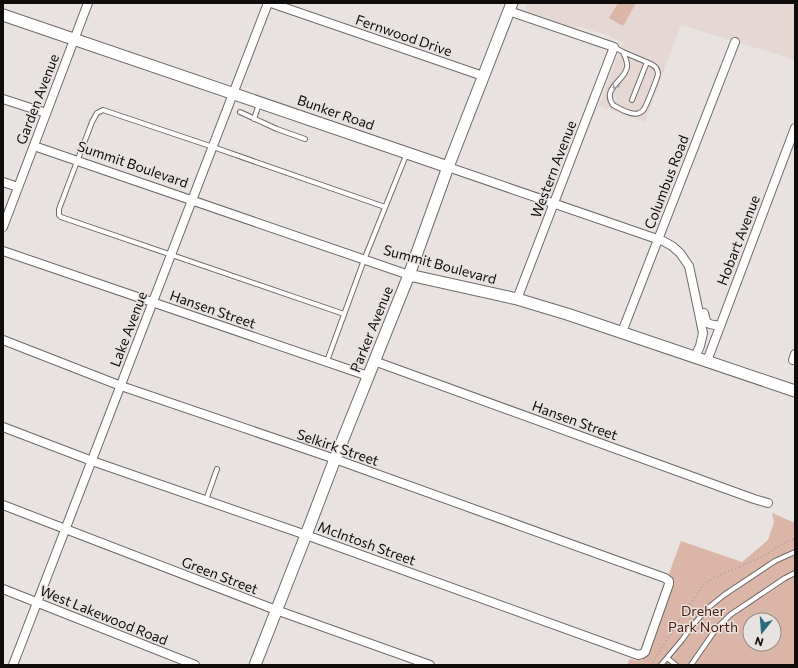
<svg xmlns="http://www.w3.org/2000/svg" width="798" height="668" font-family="Commissioner,sans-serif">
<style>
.built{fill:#e5d7d3}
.green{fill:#dbb5a7;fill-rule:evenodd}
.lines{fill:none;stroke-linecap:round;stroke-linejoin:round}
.lane-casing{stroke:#6e6967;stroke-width:6}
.street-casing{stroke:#6e6967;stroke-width:10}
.secondary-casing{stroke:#6e6967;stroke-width:13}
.path{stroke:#9f9b9a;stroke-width:1.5;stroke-dasharray:1 3;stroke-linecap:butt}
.lane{stroke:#fff;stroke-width:4}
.street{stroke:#fff;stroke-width:8}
.secondary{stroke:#fff;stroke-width:11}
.oneway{stroke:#9f9e9e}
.labels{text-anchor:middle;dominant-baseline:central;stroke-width:3;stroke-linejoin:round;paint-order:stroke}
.street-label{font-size:14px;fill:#0e0d0c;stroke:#e8e3e1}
.park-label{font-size:14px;fill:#501b06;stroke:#e8e3e1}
</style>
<rect width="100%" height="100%" fill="#e8e3e1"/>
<!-- built -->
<path class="built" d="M 527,3 L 795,3 L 795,60 L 681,25 L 645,122 L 599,106 L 622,43 L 605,34 L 580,27 L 572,27 L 529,14 L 526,7 Z"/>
<!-- green -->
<path class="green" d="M 618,3 L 636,3 L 623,26 L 609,18 Z
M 772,513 L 795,523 L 795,665 L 627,665 L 630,659 L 637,661 L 681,541 L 742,562 L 768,540 L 774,522 ZM 750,620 L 774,620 L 774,644 L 750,644 Z"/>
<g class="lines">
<!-- lane casing -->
<g class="lane-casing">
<path id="lane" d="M 614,47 L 623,52 L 651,64 C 655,66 658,69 658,74 C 657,79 647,104 644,109 C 643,111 642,112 639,113 C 632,116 620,109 613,105 C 601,88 626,80 627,67 C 628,62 625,57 623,52
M 632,100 L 647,62
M 240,112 L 277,129 L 305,139
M 254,119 L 259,104
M 344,314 L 61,217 L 59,215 L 59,209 L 92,122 L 97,113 L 103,110 L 213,147 L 385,207
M 327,361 L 364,260 L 407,153
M 206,500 L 217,469
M 667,658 L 676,665
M 661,665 L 682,640 L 692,626 L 708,608 L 724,595 L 775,561 L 795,552
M 691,665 L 716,629 L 730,615 L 785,578 L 795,573"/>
</g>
<!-- street casing -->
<g class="street-casing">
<path id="street" d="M 271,3 L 483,76
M 509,11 L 614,47 L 517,299
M 3,99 L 46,113
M 34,146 L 409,275
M 448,167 L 663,241 L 672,246 L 680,253 L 689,266 L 695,294 L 703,333 L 700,346 L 695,357
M 3,182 L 18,187
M 3,227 L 88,3
M 3,251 L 368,376
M 704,313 C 706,321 705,324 715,325
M 622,332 L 735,42
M 3,340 L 121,386 L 335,459 L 665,578 L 669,581 L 669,584 L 645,652 L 642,654 L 638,655 L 306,535 L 92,461 L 3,427
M 793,360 L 795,354
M 374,361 L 754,499 L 768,503
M 707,361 L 795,128
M 3,505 L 276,610 L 430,665
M 3,589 L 195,665
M 13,665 L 268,3"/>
</g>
<!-- secondary casing -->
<g class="secondary-casing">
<path id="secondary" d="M 3,15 L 448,167
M 409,275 L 517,299 L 567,314 L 795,391
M 255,665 L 306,535 L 335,459 L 409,275 L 448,167 L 512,3"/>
</g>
<!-- path -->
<path class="path" d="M 651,665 L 683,614 L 703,585 L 713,578 L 764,556 L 782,544 L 795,538"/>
<!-- lane -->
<use href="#lane" class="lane"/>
<!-- street -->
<use href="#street" class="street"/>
<!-- secondary -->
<use href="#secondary" class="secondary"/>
</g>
<!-- one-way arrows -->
<defs><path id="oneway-chevron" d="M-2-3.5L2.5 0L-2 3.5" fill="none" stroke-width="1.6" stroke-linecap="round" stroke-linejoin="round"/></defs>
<use class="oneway" href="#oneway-chevron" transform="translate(615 86) rotate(123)"/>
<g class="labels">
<!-- street labels -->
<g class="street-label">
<text transform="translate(404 35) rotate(19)">Fernwood Drive</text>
<text transform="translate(37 99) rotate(-69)">Garden Avenue</text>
<text transform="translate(336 112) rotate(19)">Bunker Road</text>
<text transform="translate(133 164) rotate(19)">Summit Boulevard</text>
<text transform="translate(553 169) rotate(-69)">Western Avenue</text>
<text transform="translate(666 182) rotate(-69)">Columbus Road</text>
<text transform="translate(738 240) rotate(-69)">Hobart Avenue</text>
<text transform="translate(440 264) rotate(15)">Summit Boulevard</text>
<text transform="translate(213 309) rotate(19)">Hansen Street</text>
<text transform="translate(128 329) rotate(-69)">Lake Avenue</text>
<text transform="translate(371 329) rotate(-68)">Parker Avenue</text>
<text transform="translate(575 420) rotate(20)">Hansen Street</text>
<text transform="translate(338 447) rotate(19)">Selkirk Street</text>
<text transform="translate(367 543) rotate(20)">McIntosh Street</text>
<text transform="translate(220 575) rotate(21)">Green Street</text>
<text transform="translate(104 615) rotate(22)">West Lakewood Road</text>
</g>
<!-- park labels -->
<g class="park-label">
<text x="703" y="610">Dreher<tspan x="703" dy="16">Park North</tspan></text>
</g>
</g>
<!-- border -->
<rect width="798" height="668" fill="none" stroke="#0e0d0c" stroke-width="8"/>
<!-- north arrow -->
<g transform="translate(762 632) rotate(197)"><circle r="19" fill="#e8e3e1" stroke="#918d8c"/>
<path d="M0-3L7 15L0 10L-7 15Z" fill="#296c7d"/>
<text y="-6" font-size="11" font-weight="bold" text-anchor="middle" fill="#0e0d0c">N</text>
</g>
</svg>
